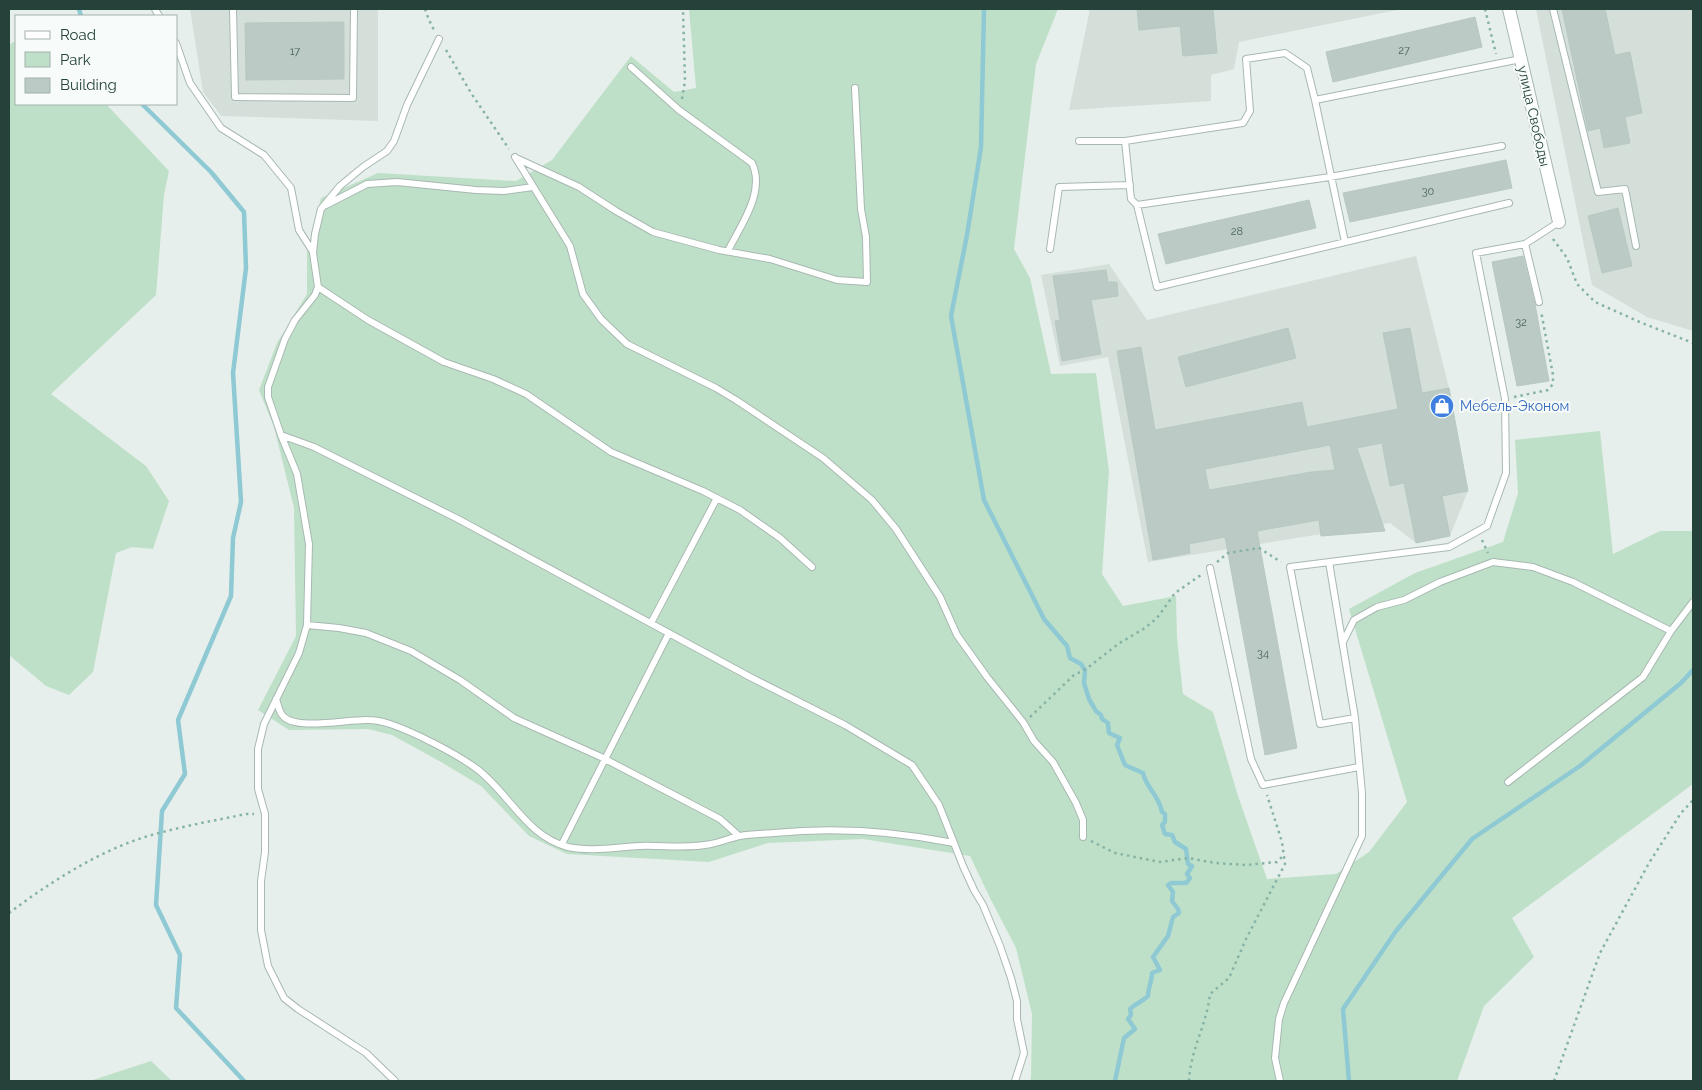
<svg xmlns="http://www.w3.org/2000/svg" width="1702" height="1090" font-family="Raleway,sans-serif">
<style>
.built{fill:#d4dfda}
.green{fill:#bfe0c8}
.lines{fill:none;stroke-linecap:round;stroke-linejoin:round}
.stream{stroke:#8ec9d4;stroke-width:4.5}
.building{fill:#bbcac4;stroke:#b8c9c2;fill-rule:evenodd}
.lane-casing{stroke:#a8b8b2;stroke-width:8}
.street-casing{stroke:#a8b8b2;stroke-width:14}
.path{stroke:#86b3a5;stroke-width:2.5;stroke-dasharray:2.5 4;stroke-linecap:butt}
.lane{stroke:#fff;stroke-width:6}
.street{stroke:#fff;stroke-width:12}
.labels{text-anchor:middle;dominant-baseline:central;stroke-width:4;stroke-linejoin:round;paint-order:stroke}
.number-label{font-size:11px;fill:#4a645c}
.street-label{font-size:14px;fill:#24423a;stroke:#f7fbf9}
.shop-label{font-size:14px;fill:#366cbe;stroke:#f7fbf9;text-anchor:start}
</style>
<rect width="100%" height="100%" fill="#e6efeb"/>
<!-- built -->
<path class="built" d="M 190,9 L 378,9 L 378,121 L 221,116 L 203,92 Z
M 1090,9 L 1397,9 L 1397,10 L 1239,42 L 1234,69 L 1211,75 L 1211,101 L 1069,110 Z
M 1536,9 L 1693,9 L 1693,331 L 1647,317 L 1592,285 Z
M 1416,256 L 1449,388 L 1468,491 L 1450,536 L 1416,543 L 1390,523 L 1148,562 L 1108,357 L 1060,366 L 1041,275 L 1109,264 L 1147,320 Z"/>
<!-- green -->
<path class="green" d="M 689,9 L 1058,9 L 1036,64 L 1014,249 L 1030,278 L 1051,374 L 1096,373 L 1109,471 L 1102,574 L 1123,606 L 1176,596 L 1177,638 L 1183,694 L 1213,712 L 1238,796 L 1267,879 L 1336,874 L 1369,852 L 1407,802 L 1349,609 L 1415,573 L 1503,542 L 1518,493 L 1515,440 L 1600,431 L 1613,554 L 1660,531 L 1693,531 L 1693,784 L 1512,918 L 1534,957 L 1484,1006 L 1457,1081 L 1030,1081 L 1031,1077 L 1032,1014 L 1016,948 L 991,900 L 970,856 L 863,839 L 768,843 L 709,862 L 567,854 L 529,836 L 481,786 L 441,762 L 392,735 L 368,729 L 289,730 L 258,710 L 296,636 L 294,508 L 274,427 L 259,390 L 277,343 L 307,294 L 307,253 L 321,198 L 378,173 L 516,181 L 552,160 L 631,56 L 674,92 L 696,88 Z
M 16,41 L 16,104 L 106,104 L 169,171 L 164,195 L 156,295 L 51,394 L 146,466 L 169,501 L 153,549 L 132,547 L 116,553 L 93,672 L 69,695 L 46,686 L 9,655 L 9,49 L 10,44 Z
M 151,1061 L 172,1081 L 90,1081 Z"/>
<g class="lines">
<!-- stream -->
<path class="stream" d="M 79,9 L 81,16
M 984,9 L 981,147 L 967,235 L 951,316 L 984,500 L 1044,619 L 1067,646 L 1070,658 L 1081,664 L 1085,670 L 1084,683 L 1089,699 L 1096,711 L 1101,715 L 1102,719 L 1108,723 L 1109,733 L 1120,738 L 1117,745 L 1125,765 L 1143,773 C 1146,788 1159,795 1162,812 L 1165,814 L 1165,822 L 1162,825 L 1165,834 L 1172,835 L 1175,842 L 1186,849 L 1188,864 L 1192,866 L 1187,874 L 1190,878 L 1186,883 L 1171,883 L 1168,885 L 1173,892 L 1172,901 L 1178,909 L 1179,913 L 1173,917 L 1168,936 L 1153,957 L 1160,970 L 1152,973 C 1152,981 1148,988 1148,996 C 1142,1002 1136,1003 1130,1009 L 1131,1015 L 1128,1019 L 1135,1029 L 1124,1038 L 1115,1081
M 142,104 L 211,172 L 244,212 L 246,268 L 233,373 L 241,502 L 233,538 L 231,596 L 178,720 L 185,774 L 162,811 L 156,905 L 180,955 L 176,1008 L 244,1081
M 1349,1081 L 1343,1009 L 1396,931 L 1472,839 L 1580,766 L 1681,683 L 1693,670"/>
</g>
<!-- building -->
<path class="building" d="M 1137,9 L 1213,9 L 1217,53 L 1183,56 L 1180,26 L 1139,30 Z
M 1562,9 L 1605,9 L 1615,55 L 1630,52 L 1642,113 L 1625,117 L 1630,143 L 1604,148 L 1600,128 L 1588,131 Z
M 1475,17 L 1482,47 L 1333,82 L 1326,52 Z
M 344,22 L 344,79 L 246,80 L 245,23 Z
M 1506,160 L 1512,188 L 1350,222 L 1343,193 Z
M 1309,200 L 1316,228 L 1166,264 L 1158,234 Z
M 1618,208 L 1632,266 L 1602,273 L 1588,216 Z
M 1523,256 L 1535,304 L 1549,381 L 1517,386 L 1492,262 Z
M 1106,270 L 1108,282 L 1117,282 L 1118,296 L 1091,300 L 1101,354 L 1062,361 L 1055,321 L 1060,320 L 1053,276 Z
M 1288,328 L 1296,358 L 1186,387 L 1178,357 Z
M 1410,328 L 1422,393 L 1449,388 L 1468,491 L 1442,496 L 1450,536 L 1416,543 L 1404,483 L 1390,486 L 1382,443 L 1357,448 L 1385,531 L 1321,536 L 1319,520 L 1257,531 L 1297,748 L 1265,755 L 1225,537 L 1189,544 L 1190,553 L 1153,560 L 1117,351 L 1141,347 L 1155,430 L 1302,402 L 1307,427 L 1398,409 L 1383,333 ZM 1330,445 L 1335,470 L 1311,472 L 1209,490 L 1205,469 Z"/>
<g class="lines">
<!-- lane casing -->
<g class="lane-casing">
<path id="lane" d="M 155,9 L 159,16
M 233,9 L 235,97 L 353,98 L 354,9
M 1553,9 L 1598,192 L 1625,189 L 1636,246
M 439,39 L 407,105 L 394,141 L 387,151 L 363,167 L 340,186 L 321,209 L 315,234 L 313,253 L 318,287 L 315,295 L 295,320 L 285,339 L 268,387 L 268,397 L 281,435 L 314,447 L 458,519 L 750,677 L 845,725 L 912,765 L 939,805 L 963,866 L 974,890 L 983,905 L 1000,946 L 1011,978 L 1017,1001 L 1017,1019 L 1024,1053 L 1015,1081
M 176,43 L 190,83 L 221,128 L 264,155 L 291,188 L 299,230 L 313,252
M 631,67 L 679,110 L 752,163 C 766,192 740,226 728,251
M 1315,100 L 1307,68 L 1285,53 L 1246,59 L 1250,111 L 1243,123 L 1125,141 L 1131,199 L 1137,205 L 1157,287 L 1509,203
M 1079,141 L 1125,141
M 515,157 L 570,246 L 583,294 L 601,319 L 627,344 L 716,388 L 736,400 L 823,458 L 872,500 L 896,529 L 940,597 L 957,635 L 987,677 L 1023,722 L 1034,741 L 1053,762 L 1076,803 L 1083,820 L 1083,837
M 516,158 L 579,187 L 616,211 L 653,232 L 719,250 L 770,259 L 837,280 L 867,282 L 866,237 L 861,209 L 855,88
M 326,205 L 367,184 L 397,182 L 476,190 L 504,191 L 533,187
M 1137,205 L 1330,177 L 1502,146
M 1345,242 L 1315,100 L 1521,59
M 1525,244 L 1539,302
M 1050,249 L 1059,187 L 1130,185
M 318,287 L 368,320 L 444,362 L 493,379 L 526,394 L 611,452 L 703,491 L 740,510 L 780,538 L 812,567
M 281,435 L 297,474 L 309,544 L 307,625 L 339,628 L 366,633 L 411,651 L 460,680 L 514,718 L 601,757 L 676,796 L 720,819 L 739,836
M 1329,562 L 1355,718 L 1320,724 L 1290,567 L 1449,547 L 1487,526 L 1506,473 L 1505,399 L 1476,253 L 1525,244 L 1559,222
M 1210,568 L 1251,759 L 1263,785 L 1359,767
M 651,623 L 717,498
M 307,625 L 299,653 L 264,724 L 258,749 L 258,789 L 265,814 L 265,852 L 261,881 L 261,930 L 268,966 L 284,998 L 298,1009 L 366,1053 L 395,1081
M 1343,642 L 1354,620 L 1377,607 L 1404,600 L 1440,582 L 1493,562 L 1533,567 L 1573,582 L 1671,631
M 276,699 C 278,705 279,712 283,716 C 296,731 349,719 368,720 C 375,720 384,722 390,724 C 414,732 457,754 477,769 C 509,793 527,837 568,847 C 591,852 617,847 639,846 C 663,845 688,849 711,844 C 721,842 730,838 740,836 C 751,834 763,834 774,833 C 834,827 895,831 954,843
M 1508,782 L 1643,677 L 1671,631 L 1693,602
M 562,844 L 669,633
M 1280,1081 L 1275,1058 L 1279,1019 L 1284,1003 L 1362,836 L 1362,793 L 1355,718"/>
</g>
<!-- street casing -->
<g class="street-casing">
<path id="street" d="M 1509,9 L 1559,222"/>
</g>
<!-- path -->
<path class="path" d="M 425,9 L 429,20 L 434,30
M 1485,9 L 1496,54
M 446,50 L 471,93 L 509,149
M 682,99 L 685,81 L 683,9
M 1553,239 L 1567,258 L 1577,284 L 1595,302 L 1642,323 L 1693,343
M 1514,397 L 1548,390 L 1553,384 L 1553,375 L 1541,311
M 1482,540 L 1488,553
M 1217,562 L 1228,553 L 1259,548 L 1281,562
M 1030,717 L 1074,675 L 1086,669 L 1118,644 L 1145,628 L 1157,618 L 1175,593 L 1201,575
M 1091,841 L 1115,853 L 1160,862 L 1188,858 L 1215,863 L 1246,865 L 1277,862 L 1284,855
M 9,913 C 49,883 97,852 145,837 C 178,827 212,821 246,814 L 254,814
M 1189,1081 C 1190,1051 1207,1024 1210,994 L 1229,978 L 1246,939 L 1285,864 L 1282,842 L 1267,795
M 1554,1081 L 1600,953 L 1649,863 L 1681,813 L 1693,800"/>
<!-- lane -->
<use href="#lane" class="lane"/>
<!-- street -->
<use href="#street" class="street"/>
</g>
<!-- icons -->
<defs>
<g id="shop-disc" transform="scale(1.25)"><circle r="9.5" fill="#3f7fe0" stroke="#f7fbf9"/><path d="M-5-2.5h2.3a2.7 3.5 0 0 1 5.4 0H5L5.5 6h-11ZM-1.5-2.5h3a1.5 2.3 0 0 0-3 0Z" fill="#fff"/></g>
</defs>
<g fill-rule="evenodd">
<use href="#shop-disc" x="1442" y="406"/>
</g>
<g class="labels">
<!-- number labels -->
<g class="number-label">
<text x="1404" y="50">27</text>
<text x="295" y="51">17</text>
<text x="1428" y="191">30</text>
<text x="1237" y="231">28</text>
<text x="1521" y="322">32</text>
<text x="1263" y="653">34</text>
</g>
<!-- street labels -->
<g class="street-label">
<text transform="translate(1534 116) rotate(77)">улица Свободы</text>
</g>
<!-- shop labels -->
<g class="shop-label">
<text x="1460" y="406">Мебель-Эконом</text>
</g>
</g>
<!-- border -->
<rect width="1702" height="1090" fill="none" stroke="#24423a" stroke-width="20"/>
<!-- legend -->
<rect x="15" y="15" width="162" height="90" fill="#f7fbf9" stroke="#a3b1ad"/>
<rect x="25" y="31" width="25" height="8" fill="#ffffff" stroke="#a3b1ad"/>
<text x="60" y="40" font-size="15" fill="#24423a">Road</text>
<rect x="25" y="52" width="25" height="15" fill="#bfe0c8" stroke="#a3b1ad"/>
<text x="60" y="65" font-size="15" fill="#24423a">Park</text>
<rect x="25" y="78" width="25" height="15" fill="#bbcac4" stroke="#a3b1ad"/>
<text x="60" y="90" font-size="15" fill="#24423a">Building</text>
</svg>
